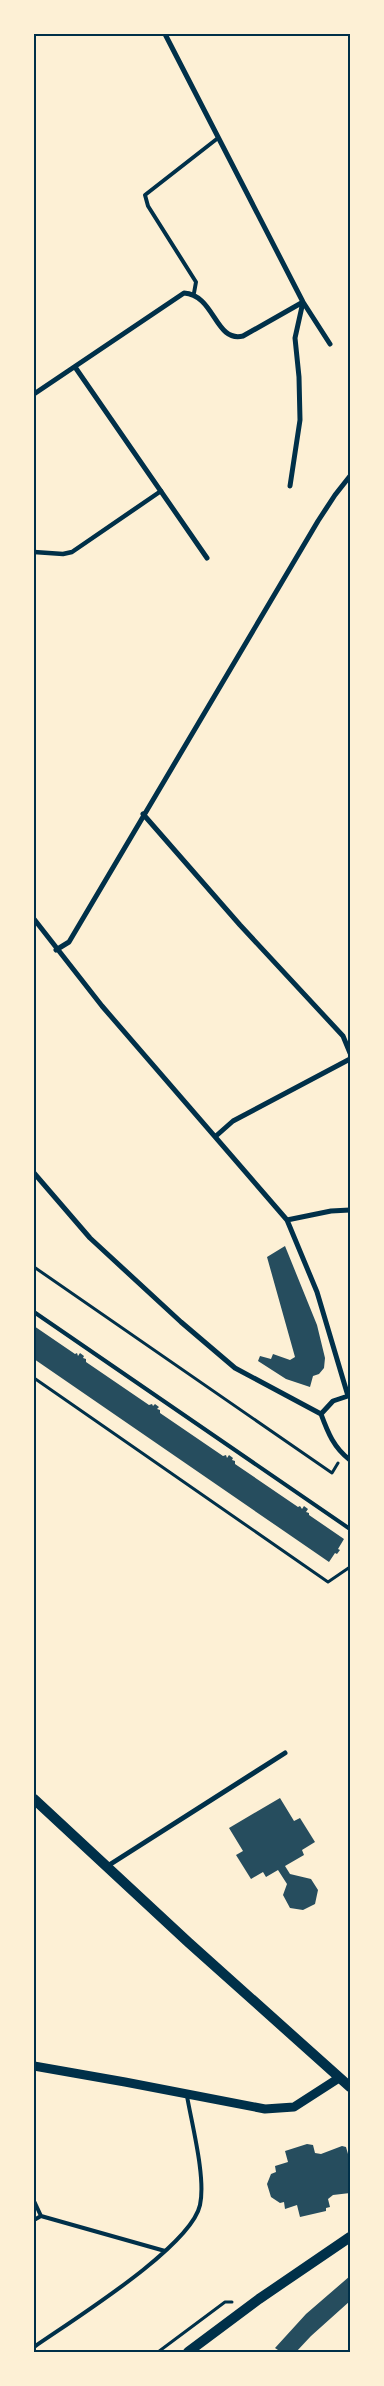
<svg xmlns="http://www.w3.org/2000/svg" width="384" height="2386" font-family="Manrope,sans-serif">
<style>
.building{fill:#264d5e}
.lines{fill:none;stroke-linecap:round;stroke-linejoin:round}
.path{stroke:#003049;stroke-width:3}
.service{stroke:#003049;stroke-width:4}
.pedestrian{stroke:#003049;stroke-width:4.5}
.minor{stroke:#003049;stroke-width:5}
.tertiary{stroke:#003049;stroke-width:9}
.secondary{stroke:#003049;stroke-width:10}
.neatline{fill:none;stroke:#003049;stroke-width:2}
</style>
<rect width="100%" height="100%" fill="#fdf0d5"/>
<!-- building -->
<path class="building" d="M 285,1246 L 317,1325 L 325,1358 L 324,1368 L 319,1374 L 313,1376 L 310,1387 L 286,1379 L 258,1361 L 260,1356 L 271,1359 L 273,1354 L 290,1360 L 295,1357 L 267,1257 Z
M 34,1326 L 75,1354 L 77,1353 L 78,1356 L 80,1353 L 84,1356 L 83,1358 L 86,1359 L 86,1362 L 149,1405 L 152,1404 L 153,1406 L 155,1404 L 159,1407 L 157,1409 L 160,1410 L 160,1413 L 223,1456 L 226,1455 L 227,1458 L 229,1455 L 233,1458 L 232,1460 L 235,1461 L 235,1464 L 298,1507 L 300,1506 L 302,1509 L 304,1506 L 308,1509 L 306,1512 L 309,1513 L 309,1515 L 344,1539 L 338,1549 L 340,1550 L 337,1554 L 335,1553 L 329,1562 L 34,1359 Z
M 280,1798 L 294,1821 L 300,1818 L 315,1842 L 302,1850 L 304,1855 L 285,1866 L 290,1874 L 311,1879 L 318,1890 L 315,1904 L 303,1910 L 290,1908 L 283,1895 L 287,1884 L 278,1870 L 266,1877 L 263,1872 L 251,1879 L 236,1855 L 243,1851 L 229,1828 Z
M 307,2144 L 313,2145 L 315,2153 L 321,2154 L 342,2146 L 346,2147 L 348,2154 L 350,2153 L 350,2193 L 333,2195 L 328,2199 L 330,2207 L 326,2208 L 326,2211 L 300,2217 L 297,2205 L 285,2209 L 284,2202 L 280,2203 L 271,2197 L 267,2184 L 271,2174 L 276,2172 L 275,2166 L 288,2162 L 285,2151 Z
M 350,2276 L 350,2301 L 311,2336 L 296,2352 L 281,2352 L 275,2348 L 306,2314 Z"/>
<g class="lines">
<!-- path -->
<path class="path" d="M 34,1267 L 332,1473 L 338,1463
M 34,1378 L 328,1582 L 350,1567
M 158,2352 L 225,2302 L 232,2302"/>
<!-- service -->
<path class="service" d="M 194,293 L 196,282 L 148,206 L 145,195 L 218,138
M 34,1312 L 350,1529
M 34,2201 L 41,2216
M 34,2220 L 41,2216 L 165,2251
M 34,2347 C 71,2321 191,2247 200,2205 C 206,2178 192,2125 187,2096"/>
<!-- pedestrian -->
<path class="pedestrian" d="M 34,552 L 63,554 L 72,552 L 161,491"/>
<!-- minor -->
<path class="minor" d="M 165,34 L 303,302 L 330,344
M 75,367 L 207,558
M 34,394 L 184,293 C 215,295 215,343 243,336 L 303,302 L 295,338 L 299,377 L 300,420 L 290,486
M 143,814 L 240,925 L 343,1036 L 350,1053
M 34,919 L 102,1006 L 287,1220 L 317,1292 L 348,1396
M 56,950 L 69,942 L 318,521 L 335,495 L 350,476
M 216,1136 L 233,1121 L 350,1059
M 34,1173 L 90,1238 L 181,1322 L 235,1368 L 321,1414
M 287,1220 L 331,1211 L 350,1210
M 321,1414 C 328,1433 334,1448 350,1460
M 321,1414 L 333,1401 L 348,1396
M 106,1867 L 285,1753"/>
<!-- tertiary -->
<path class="tertiary" d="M 34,2066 L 125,2082 L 265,2109 L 294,2107 L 339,2078"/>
<!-- secondary -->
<path class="secondary" d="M 34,1799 L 188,1942 L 350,2087
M 188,2352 L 259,2299 L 350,2237"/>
</g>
<!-- border -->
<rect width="384" height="2386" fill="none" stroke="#fdf0d5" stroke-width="70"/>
<rect x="35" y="35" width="314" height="2316" class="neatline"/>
</svg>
